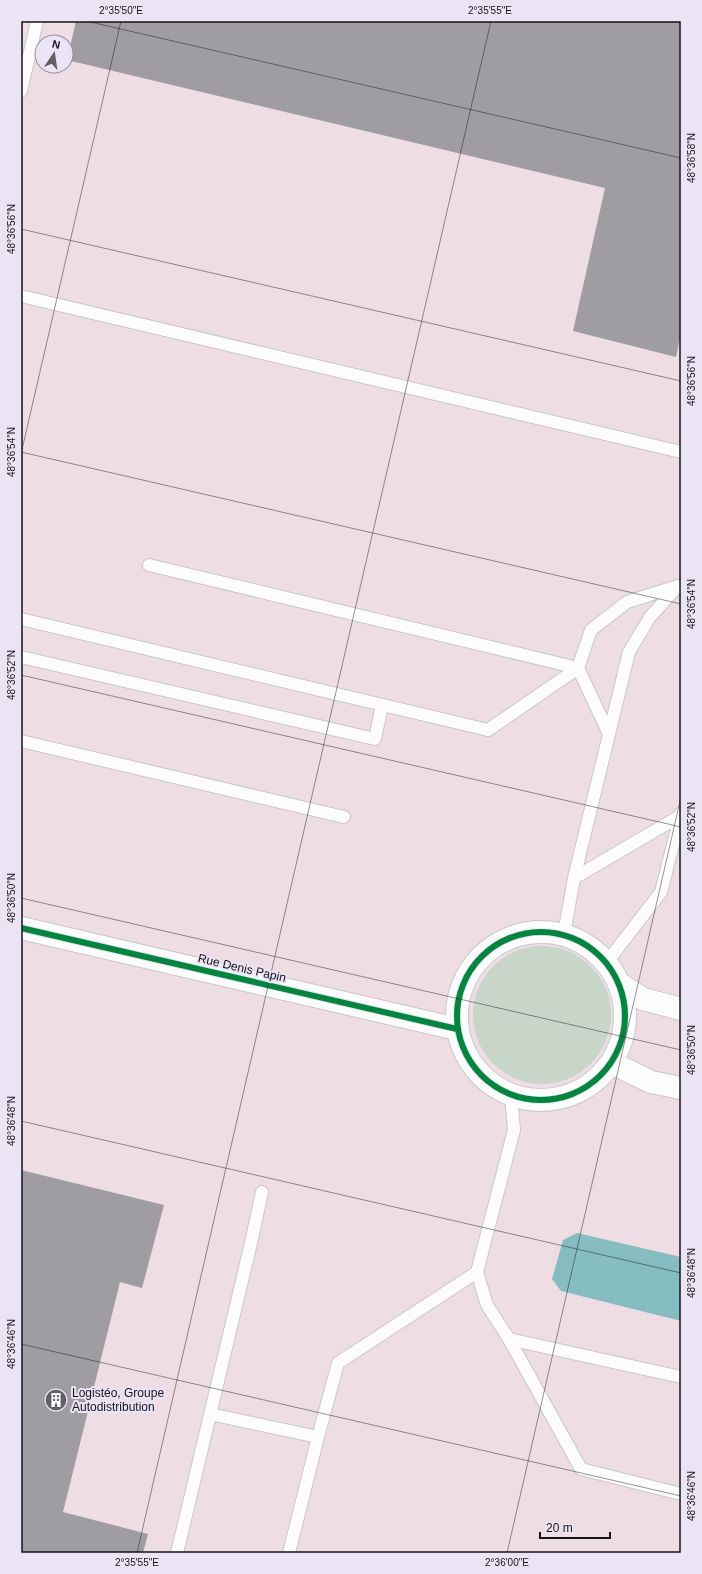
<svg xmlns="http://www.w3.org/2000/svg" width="702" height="1574" font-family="Helvetica,sans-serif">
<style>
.industrial{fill:#eedee3;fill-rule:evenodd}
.green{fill:#c8d6c9}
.water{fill:#86bdc0}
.building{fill:#9f9ca2}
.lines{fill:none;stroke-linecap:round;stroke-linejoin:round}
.lane-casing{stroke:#c9c6cd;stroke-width:14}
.street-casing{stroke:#c9c6cd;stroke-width:24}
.lane{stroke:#fcfcfd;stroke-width:12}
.street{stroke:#fcfcfd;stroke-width:22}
.cycleway-casing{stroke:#eae4f4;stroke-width:8}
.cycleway{stroke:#00873e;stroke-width:6}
.ticks{fill:none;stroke:#161319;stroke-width:1;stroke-opacity:0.45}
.labels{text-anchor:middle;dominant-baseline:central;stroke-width:4;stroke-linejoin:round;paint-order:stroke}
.street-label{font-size:12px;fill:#161319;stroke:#eae4f4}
.poi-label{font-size:12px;fill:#161319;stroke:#eae4f4;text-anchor:start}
.neatline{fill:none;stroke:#161319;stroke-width:1.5}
.ticks-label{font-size:10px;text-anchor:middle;fill:#161319}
</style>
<rect width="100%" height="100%" fill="#ebe8f0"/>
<!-- industrial -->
<path class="industrial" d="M 21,21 L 681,21 L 681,1553 L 21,1553 ZM 42,42 L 66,42 L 66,66 L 42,66 Z"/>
<!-- green -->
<path class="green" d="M473 1015a69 69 0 1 1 138 0a69 69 0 1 1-138 0Z"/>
<!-- water -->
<path class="water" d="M 577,1233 L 681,1257 L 681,1321 L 561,1291 L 552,1279 L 563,1240 Z"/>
<!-- building -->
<path class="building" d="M 76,21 L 681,21 L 681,333 L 676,357 L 573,331 L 605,188 L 67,60 Z
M 21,1170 L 164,1205 L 142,1288 L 120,1282 L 63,1512 L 148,1534 L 143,1553 L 21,1553 Z"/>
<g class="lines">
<!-- lane casing -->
<g class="lane-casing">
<path id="lane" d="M 21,62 L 27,65 L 21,91
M 27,65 L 37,21
M 21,296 L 681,452
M 149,565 L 578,668
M 21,619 L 488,730 L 578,668 L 591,630 L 627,602 L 678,586
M 21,657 L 375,739 L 382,705
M 578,668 L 609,734
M 21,741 L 344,817
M 574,878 L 680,816
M 564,934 L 574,878 L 629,652 L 650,617 L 677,587
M 607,962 L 661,892 L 681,813
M 477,1272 L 487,1305 L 509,1339 L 581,1469 L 681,1494
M 509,1339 L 681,1377
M 210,1414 L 318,1437
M 177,1553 L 251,1243 L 262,1192
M 289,1553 L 318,1437 L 338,1363 L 477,1272 L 514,1130 L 511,1095"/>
</g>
<!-- street casing -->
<g class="street-casing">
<path id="street" d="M 21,928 L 457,1029
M457 1016a84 84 0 1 1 168 0a84 84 0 1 1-168 0Z
M 620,984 L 643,999 L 681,1009
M 612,1063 L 651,1082 L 681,1088"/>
</g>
<!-- lane -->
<use href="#lane" class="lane"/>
<!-- street -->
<use href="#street" class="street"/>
<!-- cycleway casing -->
<g class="cycleway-casing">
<path id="cycleway" d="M 21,928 L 457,1029
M457 1016a84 84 0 1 1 168 0a84 84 0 1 1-168 0Z"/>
</g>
<!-- cycleway -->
<use href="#cycleway" class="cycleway"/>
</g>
<!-- ticks -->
<path class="ticks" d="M 86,21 L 681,158M 21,229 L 681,381M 21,452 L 681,604M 21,454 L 121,21M 21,675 L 681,827M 21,898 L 681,1050M 21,1121 L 681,1273M 21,1344 L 681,1496M 137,1553 L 491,21M 507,1553 L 681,797"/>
<!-- icons -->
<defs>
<g id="building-disc" transform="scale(1.15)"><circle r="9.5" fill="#615e64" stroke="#eae4f4"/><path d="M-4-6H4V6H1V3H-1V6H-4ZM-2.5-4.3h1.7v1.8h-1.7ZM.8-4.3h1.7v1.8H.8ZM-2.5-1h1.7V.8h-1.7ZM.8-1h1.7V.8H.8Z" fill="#fff"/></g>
</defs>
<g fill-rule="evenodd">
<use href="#building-disc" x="56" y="1400"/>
</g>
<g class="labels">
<!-- street labels -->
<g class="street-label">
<text transform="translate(242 968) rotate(13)">Rue Denis Papin</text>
</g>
<!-- poi labels -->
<g class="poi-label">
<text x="72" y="1393">Logistéo, Groupe<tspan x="72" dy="14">Autodistribution</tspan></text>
</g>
</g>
<!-- border -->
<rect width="702" height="1574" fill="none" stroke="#eae4f4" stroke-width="44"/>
<!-- north arrow -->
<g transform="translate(54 54) rotate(13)"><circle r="19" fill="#eae4f4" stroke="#95909c"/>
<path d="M0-3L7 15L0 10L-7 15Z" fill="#615e64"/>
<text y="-6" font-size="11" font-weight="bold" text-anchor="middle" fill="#161319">N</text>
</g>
<!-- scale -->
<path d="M540 1532v6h70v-6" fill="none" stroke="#161319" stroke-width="2"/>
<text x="546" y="1532" font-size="12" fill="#161319" stroke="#eae4f4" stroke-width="3" paint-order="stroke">20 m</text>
<rect x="22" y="22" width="658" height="1530" class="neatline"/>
<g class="ticks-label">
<text x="121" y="14">2°35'50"E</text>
<text x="490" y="14">2°35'55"E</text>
<text transform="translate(691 158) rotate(-90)" y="4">48°36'58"N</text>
<text transform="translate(11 229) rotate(-90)" y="4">48°36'56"N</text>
<text transform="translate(691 381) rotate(-90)" y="4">48°36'56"N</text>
<text transform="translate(11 452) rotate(-90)" y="4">48°36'54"N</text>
<text transform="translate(691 604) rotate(-90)" y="4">48°36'54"N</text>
<text transform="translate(11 675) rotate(-90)" y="4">48°36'52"N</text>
<text transform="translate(691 827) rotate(-90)" y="4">48°36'52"N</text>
<text transform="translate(11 898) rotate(-90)" y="4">48°36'50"N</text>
<text transform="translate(691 1050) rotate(-90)" y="4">48°36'50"N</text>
<text transform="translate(11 1121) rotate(-90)" y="4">48°36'48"N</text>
<text transform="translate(691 1273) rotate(-90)" y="4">48°36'48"N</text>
<text transform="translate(11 1344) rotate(-90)" y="4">48°36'46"N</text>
<text transform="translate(691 1496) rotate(-90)" y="4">48°36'46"N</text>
<text x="137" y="1566">2°35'55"E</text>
<text x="507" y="1566">2°36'00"E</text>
</g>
</svg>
